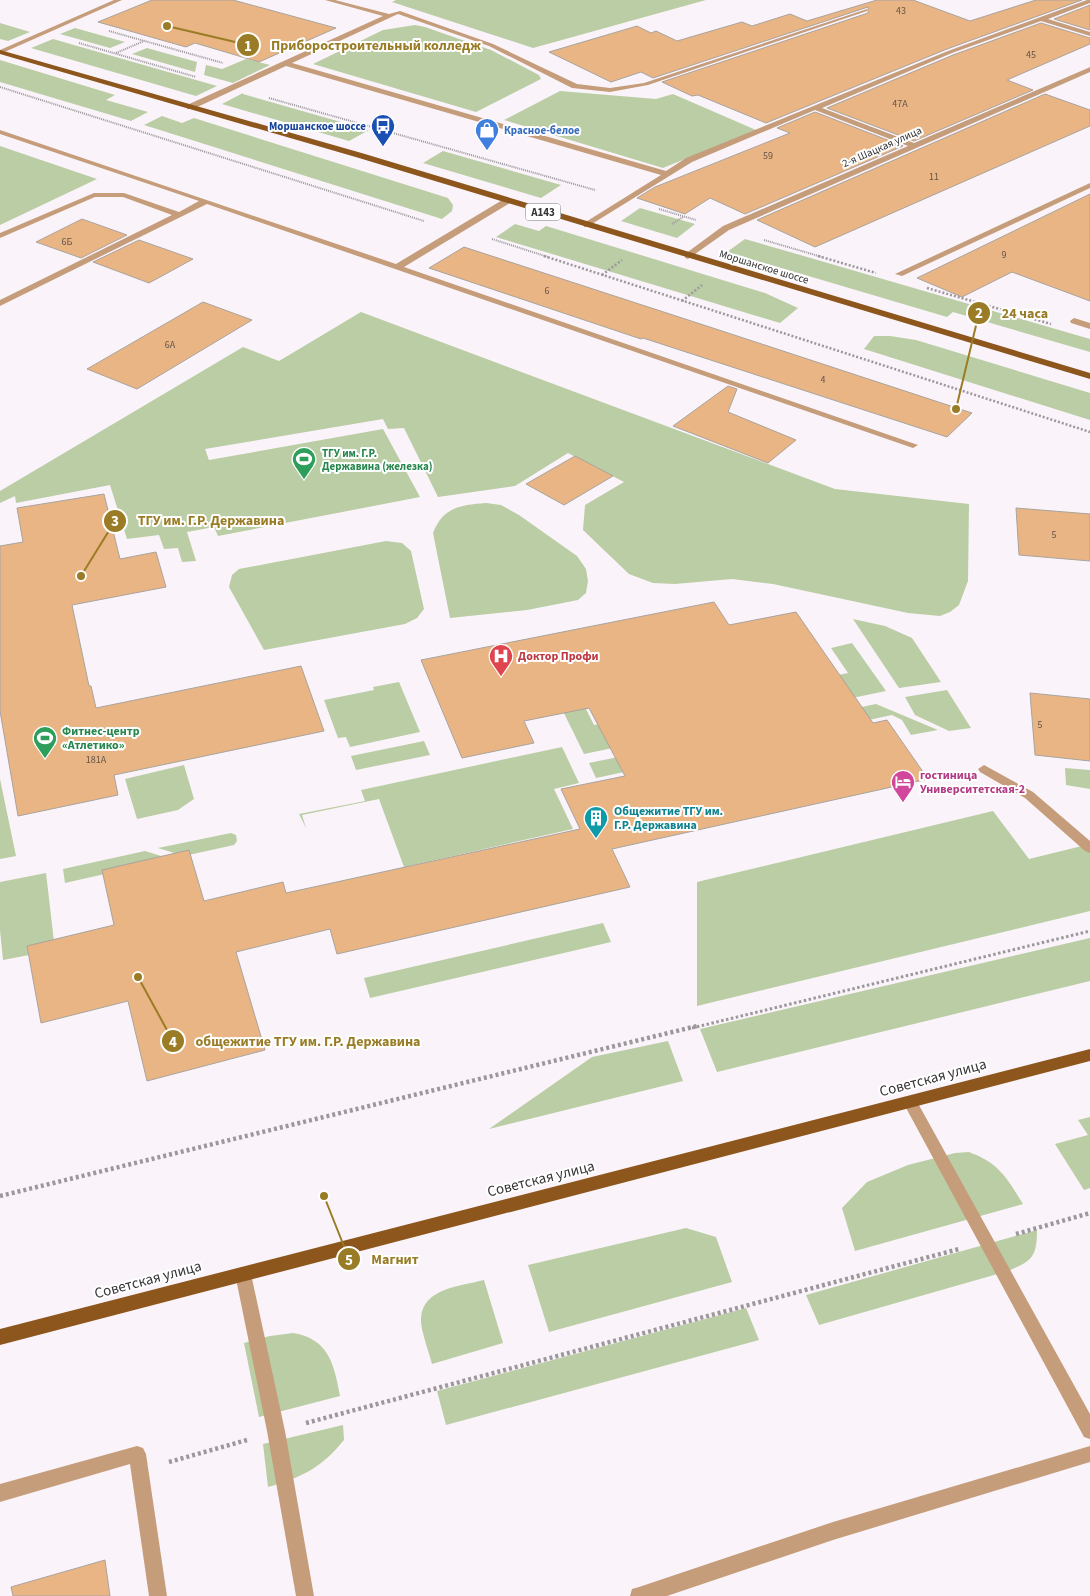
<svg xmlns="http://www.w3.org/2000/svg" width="1090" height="1596" font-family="'Source Sans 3',sans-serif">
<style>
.green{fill:#bacda4}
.building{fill:#e9b584;stroke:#a9a39e}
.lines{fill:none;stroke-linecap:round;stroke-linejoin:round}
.path-far3{stroke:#9b979b;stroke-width:2;stroke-dasharray:1 1;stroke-linecap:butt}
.path-far2{stroke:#9b979b;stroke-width:2.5;stroke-dasharray:2 2;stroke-linecap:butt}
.path-far1{stroke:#9b979b;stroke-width:3;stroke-dasharray:2.5 2.5;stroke-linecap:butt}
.path{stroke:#9b979b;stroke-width:4.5;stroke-dasharray:3 3;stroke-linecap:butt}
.minor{fill:#c59d7b;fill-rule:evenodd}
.major{fill:#8d561d;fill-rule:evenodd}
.labels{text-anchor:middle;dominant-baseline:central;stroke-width:4;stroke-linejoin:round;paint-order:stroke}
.number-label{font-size:10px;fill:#63544a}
.far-transit-label{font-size:11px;font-weight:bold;fill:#164399;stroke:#fff;text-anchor:end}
.far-shop-label{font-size:11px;font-weight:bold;fill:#366cbe;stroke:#fff;text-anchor:start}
.far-street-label{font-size:11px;fill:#363436;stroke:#fff}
.shield{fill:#fff;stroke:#727172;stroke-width:1}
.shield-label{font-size:11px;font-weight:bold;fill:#363436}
.far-leisure-label{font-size:11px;font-weight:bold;fill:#27864d;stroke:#fff;text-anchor:start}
.health-label{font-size:12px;font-weight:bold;fill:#be3a42;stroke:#fff;text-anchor:start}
.leisure-label{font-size:12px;font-weight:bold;fill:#27864d;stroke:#fff;text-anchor:start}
.hotel-label{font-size:12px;font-weight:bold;fill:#b23c85;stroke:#fff;text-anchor:start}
.culture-label{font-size:12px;font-weight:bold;fill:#0d838f;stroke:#fff;text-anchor:start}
.near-street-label{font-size:15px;fill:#363436;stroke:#fff}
.leader{fill:none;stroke:#997c25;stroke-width:2}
.callout-dot{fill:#997c25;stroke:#fff;stroke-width:2}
.mark-label{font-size:15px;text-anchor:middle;font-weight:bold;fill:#fff}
.callout-label{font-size:14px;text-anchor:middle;font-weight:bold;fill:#997c25;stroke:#fff;stroke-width:4;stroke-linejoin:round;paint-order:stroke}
</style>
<rect width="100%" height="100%" fill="#faf4fa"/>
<!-- green -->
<path class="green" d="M 396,0 L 706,0 L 533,48 L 392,2 Z
M 0,23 L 30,32 L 8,41 L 0,39 Z
M 415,25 L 425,27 L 491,50 L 539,75 L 541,79 L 476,112 L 313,64 L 383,30 Z
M 75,28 L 125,42 L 110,48 L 60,34 Z
M 53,39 L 217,86 L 196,96 L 31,48 Z
M 147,48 L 197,62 L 195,72 L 132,54 Z
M 246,59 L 270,65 L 233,83 L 204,75 L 206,65 L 222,69 Z
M 0,60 L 115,95 L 106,100 L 148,112 L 131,121 L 0,82 Z
M 560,91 L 656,99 L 673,94 L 756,130 L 663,168 L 504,120 Z
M 243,93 L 243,94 L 369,130 L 349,141 L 222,104 Z
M 162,116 L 182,123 L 194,118 L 448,198 L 453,205 L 452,211 L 442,219 L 144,125 Z
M 0,146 L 97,179 L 0,225 Z
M 443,151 L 561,185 L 541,198 L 423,163 Z
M 640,208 L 695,224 L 677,238 L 621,221 Z
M 515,224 L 539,231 L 546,226 L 765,293 L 798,308 L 780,323 L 496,237 Z
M 745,239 L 1090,339 L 1090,352 L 953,312 L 947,317 L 727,252 Z
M 361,312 L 835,489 L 969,504 L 968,581 L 959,605 L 950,612 L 940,616 L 908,613 L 773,584 L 732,579 L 675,584 L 653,583 L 629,574 L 583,530 L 585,505 L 624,482 L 568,453 L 515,486 L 438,497 L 404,428 L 388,429 L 383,419 L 205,449 L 209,460 L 383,429 L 420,497 L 218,536 L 214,527 L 187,532 L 196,561 L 182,562 L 178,548 L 164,549 L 159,535 L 127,539 L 110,485 L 16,503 L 15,496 L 0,503 L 0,491 L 243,347 L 279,361 Z
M 874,336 L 890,336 L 916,340 L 1090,393 L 1090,420 L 864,349 Z
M 486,503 L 501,505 L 519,515 L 577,556 L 586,569 L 588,581 L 586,593 L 578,600 L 527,610 L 450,618 L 433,533 C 443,507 461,505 486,503 Z
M 386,541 L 402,543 L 411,551 L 424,609 L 417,618 L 405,624 L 264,650 L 229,587 L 232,575 L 239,569 Z
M 853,619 L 885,626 L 912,638 L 941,682 L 899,688 Z
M 852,643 L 886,691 L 584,754 L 559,703 L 581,699 L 594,725 L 848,673 L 831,648 Z
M 399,682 L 420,732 L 350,747 L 346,737 L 338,738 L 324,700 L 374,690 L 373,687 Z
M 947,690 L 971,728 L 949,731 L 915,715 L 905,697 Z
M 876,704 L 938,730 L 911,735 L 902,720 L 892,715 L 596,778 L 589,763 Z
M 424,741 L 430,755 L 356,770 L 351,756 Z
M 562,747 L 579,783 L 554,789 L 573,829 L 404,867 L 379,799 L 302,815 L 306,828 L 299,814 L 365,801 L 361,790 Z
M 184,765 L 194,799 L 178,810 L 137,819 L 125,779 Z
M 1065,768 L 1090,770 L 1090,789 L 1066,785 Z
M 0,779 L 16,856 L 0,859 Z
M 993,811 L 1029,859 L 1090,844 L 1090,911 L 697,1006 L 697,882 Z
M 231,833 L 236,835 L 237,841 L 234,845 L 184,856 L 158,848 Z
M 145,851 L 171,859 L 65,883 L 63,869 Z
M 46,873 L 55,950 L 3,960 L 0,930 L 0,882 Z
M 603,923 L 611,942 L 370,998 L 364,978 Z
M 1090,938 L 1090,981 L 717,1072 L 700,1029 Z
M 668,1041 L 683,1081 L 489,1129 L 592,1057 Z
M 1090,1117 L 1090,1188 L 1084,1190 L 1055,1144 L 1088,1135 L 1078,1120 Z
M 969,1152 C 999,1163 1007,1178 1023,1204 L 855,1251 L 842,1208 L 867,1182 L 908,1165 L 955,1153 Z
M 686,1228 L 716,1237 L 732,1282 L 549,1332 L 528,1265 Z
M 1037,1230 C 1037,1257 1032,1261 1008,1271 L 819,1325 L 806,1295 Z
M 484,1280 L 503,1343 L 432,1364 C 429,1352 420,1329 421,1318 C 423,1288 461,1286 484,1280 Z
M 746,1308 L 759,1340 L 446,1425 L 437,1391 Z
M 293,1333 C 329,1339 334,1364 340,1396 L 259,1417 L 244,1343 L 270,1336 Z
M 343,1425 L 344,1440 C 321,1468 303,1477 268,1487 L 263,1444 Z"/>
<!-- building -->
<path class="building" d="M 152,0 L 233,0 L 336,28 L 259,62 L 195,43 L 186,47 L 98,22 Z
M 877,0 L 913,0 L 970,21 L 1036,0 L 1082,0 L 947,49 L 766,123 L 698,95 L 692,96 L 662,82 L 868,13 L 868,7 L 653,78 L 641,72 L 611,82 L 549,52 L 637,26 L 651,33 L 656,31 L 677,41 L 742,22 L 752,26 L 790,14 L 807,21 Z
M 1090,5 L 1090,30 L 1054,19 Z
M 1041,23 L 1090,38 L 1090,44 L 1007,80 L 1033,90 L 914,141 L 827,108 L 953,55 Z
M 1045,94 L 1090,110 L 1090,126 L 815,247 L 757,220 Z
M 815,112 L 903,146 L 745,214 L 710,198 L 685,214 L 637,198 L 655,187 L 790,133 L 777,128 Z
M 1090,194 L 1090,301 L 1012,272 L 962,297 L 917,278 Z
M 82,219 L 127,235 L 81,258 L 36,242 Z
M 139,240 L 193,259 L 149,283 L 93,262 Z
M 464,247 L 722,331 L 972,413 L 947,437 L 643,338 L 641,339 L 429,268 Z
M 203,302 L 252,320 L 137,389 L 87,369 Z
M 728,386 L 737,389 L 728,412 L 796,440 L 768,463 L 673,426 Z
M 575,456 L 613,476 L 564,505 L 526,484 Z
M 104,494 L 120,559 L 156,552 L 166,587 L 72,605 L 89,686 L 91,686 L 96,708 L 301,666 L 324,731 L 114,775 L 118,795 L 18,816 L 0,711 L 0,546 L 23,542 L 17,508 Z
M 1016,508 L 1090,514 L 1090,561 L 1019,555 Z
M 714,602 L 729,625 L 796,612 L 873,723 L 887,720 L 928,779 L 612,849 L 630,887 L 337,954 L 330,929 L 236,952 L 265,1050 L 147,1081 L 128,1001 L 41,1023 L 27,946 L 114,925 L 102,870 L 189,850 L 204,901 L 283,882 L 286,893 L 580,829 L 561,789 L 625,776 L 589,708 L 524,721 L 534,743 L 462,758 L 421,660 Z
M 1030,693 L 1090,699 L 1090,761 L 1035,755 Z
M 105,1560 L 110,1596 L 13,1596 L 11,1587 Z"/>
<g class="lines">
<!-- path-far3 -->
<path class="path-far3" d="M 109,31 L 223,63
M 79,43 L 196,77
M 116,53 L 144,41
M 0,87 L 424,221
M 269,98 L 595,190
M 659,209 L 696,220
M 672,224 L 683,217
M 492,239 L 548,257
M 764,240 L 822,257"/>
<!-- path-far2 -->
<path class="path-far2" d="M 544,256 L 1090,432
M 818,256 L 876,273
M 602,275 L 622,260
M 927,288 L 1051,324
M 682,301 L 702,285"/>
<!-- path-far1 -->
<path class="path-far1" d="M 692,1028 L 1090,931"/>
<!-- path -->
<path class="path" d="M 0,1196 L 697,1026
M 1016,1234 L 1090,1213
M 306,1423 L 959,1249
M 169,1462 L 247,1440"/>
<!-- minor -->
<path class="minor" d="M 114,0 L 122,0 L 0,54 L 0,50 Z
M 325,0 L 335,0 L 389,14 L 400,11 L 493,44 L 577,84 L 610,88 L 644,83 L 867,9 L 867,11 L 648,85 L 610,92 L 572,88 L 489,46 L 398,14 L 292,63 L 666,171 L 686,158 L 948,51 L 1087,0 L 1090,0 L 1090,3 L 1048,19 L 1090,32 L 1090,36 L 1041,21 L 952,53 L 822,108 L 914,143 L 1088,68 L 1090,67 L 1090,72 L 729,230 L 688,259 L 685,258 L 685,254 L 723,226 L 908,146 L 815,110 L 692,162 L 587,227 L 584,227 L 584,223 L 661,175 L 286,66 L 193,109 L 187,109 L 187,105 L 383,16 Z
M 0,130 L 396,264 L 504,199 L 510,199 L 510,203 L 404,267 L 918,445 L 913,448 L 910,447 L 207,204 L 0,306 L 0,300 L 172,215 L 123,197 L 95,197 L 0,238 L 0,233 L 94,193 L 124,193 L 179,212 L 199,201 L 0,134 Z
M 1090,183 L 1090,188 L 902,276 L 895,274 Z
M 1074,318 L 1090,323 L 1090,329 L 1071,323 L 1070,321 Z
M 984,765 L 1033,792 L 1090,841 L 1090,853 L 1085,851 L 1025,798 L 980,772 L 978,769 Z
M 910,1096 L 915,1098 L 1090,1414 L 1090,1439 L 1084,1437 L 905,1106 L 903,1102 L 905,1098 Z
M 243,1267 L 249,1269 L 251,1274 L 285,1431 L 314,1596 L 296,1596 L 267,1431 L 235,1274 L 237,1269 Z
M 137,1446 L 143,1448 L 146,1454 L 167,1596 L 149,1596 L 130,1464 L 0,1502 L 0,1484 Z
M 1090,1446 L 1090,1462 L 833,1540 L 667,1596 L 630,1596 L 632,1589 L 639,1587 L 833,1522 Z"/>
<!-- major -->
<path class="major" d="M 0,50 L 365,154 L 1090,373 L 1090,379 L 359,158 L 0,54 Z
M 1090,1049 L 1090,1061 L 0,1345 L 0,1329 Z"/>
</g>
<!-- icons -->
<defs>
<g id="bus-pin" transform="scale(1.25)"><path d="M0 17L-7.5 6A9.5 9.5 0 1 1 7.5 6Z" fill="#1a4fb4" stroke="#fff"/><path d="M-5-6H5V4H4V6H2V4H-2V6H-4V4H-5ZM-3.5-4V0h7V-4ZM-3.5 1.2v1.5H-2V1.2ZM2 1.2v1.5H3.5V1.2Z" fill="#fff"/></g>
<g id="shop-pin" transform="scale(1.25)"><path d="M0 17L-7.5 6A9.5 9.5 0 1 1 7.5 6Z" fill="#3f7fe0" stroke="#fff"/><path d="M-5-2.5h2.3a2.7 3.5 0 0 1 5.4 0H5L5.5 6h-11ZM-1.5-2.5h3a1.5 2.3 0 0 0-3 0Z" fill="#fff"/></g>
<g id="stadium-pin" transform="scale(1.25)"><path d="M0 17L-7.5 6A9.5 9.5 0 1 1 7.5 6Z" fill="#2e9e5b" stroke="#fff"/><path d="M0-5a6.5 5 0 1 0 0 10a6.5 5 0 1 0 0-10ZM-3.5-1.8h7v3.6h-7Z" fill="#fff"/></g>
<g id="hospital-pin" transform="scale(1.25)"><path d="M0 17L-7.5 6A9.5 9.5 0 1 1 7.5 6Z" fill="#e0444e" stroke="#fff"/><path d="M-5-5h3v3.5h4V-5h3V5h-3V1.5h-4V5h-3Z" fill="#fff"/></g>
<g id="hotel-pin" transform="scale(1.25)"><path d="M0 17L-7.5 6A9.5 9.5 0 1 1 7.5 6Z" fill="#d1479c" stroke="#fff"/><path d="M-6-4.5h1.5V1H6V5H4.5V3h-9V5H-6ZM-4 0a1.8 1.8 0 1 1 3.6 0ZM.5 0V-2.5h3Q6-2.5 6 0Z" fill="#fff"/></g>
<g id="building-pin" transform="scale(1.25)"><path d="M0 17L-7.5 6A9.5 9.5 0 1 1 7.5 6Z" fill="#0f9aa8" stroke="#fff"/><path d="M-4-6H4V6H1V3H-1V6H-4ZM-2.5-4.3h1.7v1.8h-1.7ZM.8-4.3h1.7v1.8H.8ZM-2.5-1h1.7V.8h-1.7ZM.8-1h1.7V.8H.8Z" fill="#fff"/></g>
</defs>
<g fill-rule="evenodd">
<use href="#bus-pin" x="383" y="126"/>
<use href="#shop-pin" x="487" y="130"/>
<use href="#stadium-pin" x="304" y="459"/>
<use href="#hospital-pin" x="501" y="656"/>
<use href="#stadium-pin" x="45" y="738"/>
<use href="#hotel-pin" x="903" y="782"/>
<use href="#building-pin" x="596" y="818"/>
</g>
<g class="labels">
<!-- number labels -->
<g class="number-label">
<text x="901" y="11">43</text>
<text x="1031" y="55">45</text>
<text x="900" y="104">47А</text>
<text x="768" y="156">59</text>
<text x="934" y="177">11</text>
<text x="67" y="242">6Б</text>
<text x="1004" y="255">9</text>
<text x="547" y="291">6</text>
<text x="170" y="345">6А</text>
<text x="823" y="380">4</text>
<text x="1054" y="535">5</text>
<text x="1040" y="725">5</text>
<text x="96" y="760">181А</text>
</g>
<!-- far-transit labels -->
<g class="far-transit-label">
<text x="366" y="126">Моршанское шоссе</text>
</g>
<!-- far-shop labels -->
<g class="far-shop-label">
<text x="504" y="130">Красное-белое</text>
</g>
<!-- far-street labels -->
<g class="far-street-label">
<text transform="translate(882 147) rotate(-24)">2-я Шацкая улица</text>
<text transform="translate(764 267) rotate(17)">Моршанское шоссе</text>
</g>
<!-- shield labels -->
<rect class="shield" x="525.5" y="203.5" width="35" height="17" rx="4"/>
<g class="shield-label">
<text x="543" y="212">А143</text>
</g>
<!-- far-leisure labels -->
<g class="far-leisure-label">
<text x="322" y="453">ТГУ им. Г.Р.<tspan x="322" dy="13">Державина (железка)</tspan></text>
</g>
<!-- health labels -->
<g class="health-label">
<text x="518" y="656">Доктор Профи</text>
</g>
<!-- leisure labels -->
<g class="leisure-label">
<text x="62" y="731">Фитнес-центр<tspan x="62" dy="14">«Атлетико»</tspan></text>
</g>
<!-- hotel labels -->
<g class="hotel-label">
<text x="920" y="775">гостиница<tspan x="920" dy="14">Университетская-2</tspan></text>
</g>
<!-- culture labels -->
<g class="culture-label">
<text x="614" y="811">Общежитие ТГУ им.<tspan x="614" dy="14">Г.Р. Державина</tspan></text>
</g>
<!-- near-street labels -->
<g class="near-street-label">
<text transform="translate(933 1078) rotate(-15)">Советская улица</text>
<text transform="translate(541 1179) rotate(-14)">Советская улица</text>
<text transform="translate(148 1280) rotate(-15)">Советская улица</text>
</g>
</g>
<!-- callouts -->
<path class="leader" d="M167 26L248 45M956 409L979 313M81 576L115 521M138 977L173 1041M324 1196L349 1259"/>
<g class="callout-dot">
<circle cx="167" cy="26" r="5"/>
<circle cx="956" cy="409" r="5"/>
<circle cx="81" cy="576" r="5"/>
<circle cx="138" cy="977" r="5"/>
<circle cx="324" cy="1196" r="5"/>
<circle cx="248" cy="45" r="12"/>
<circle cx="979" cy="313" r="12"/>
<circle cx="115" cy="521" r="12"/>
<circle cx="173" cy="1041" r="12"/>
<circle cx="349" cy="1259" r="12"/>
</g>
<g class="mark-label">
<text x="248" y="51">1</text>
<text x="979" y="318">2</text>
<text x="115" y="526">3</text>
<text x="173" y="1047">4</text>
<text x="349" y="1265">5</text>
</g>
<g class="callout-label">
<text x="376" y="50">Приборостроительный колледж</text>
<text x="1025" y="318">24 часа</text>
<text x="211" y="525">ТГУ им. Г.Р. Державина</text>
<text x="308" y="1046">общежитие ТГУ им. Г.Р. Державина</text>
<text x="395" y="1264">Магнит</text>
</g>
</svg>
